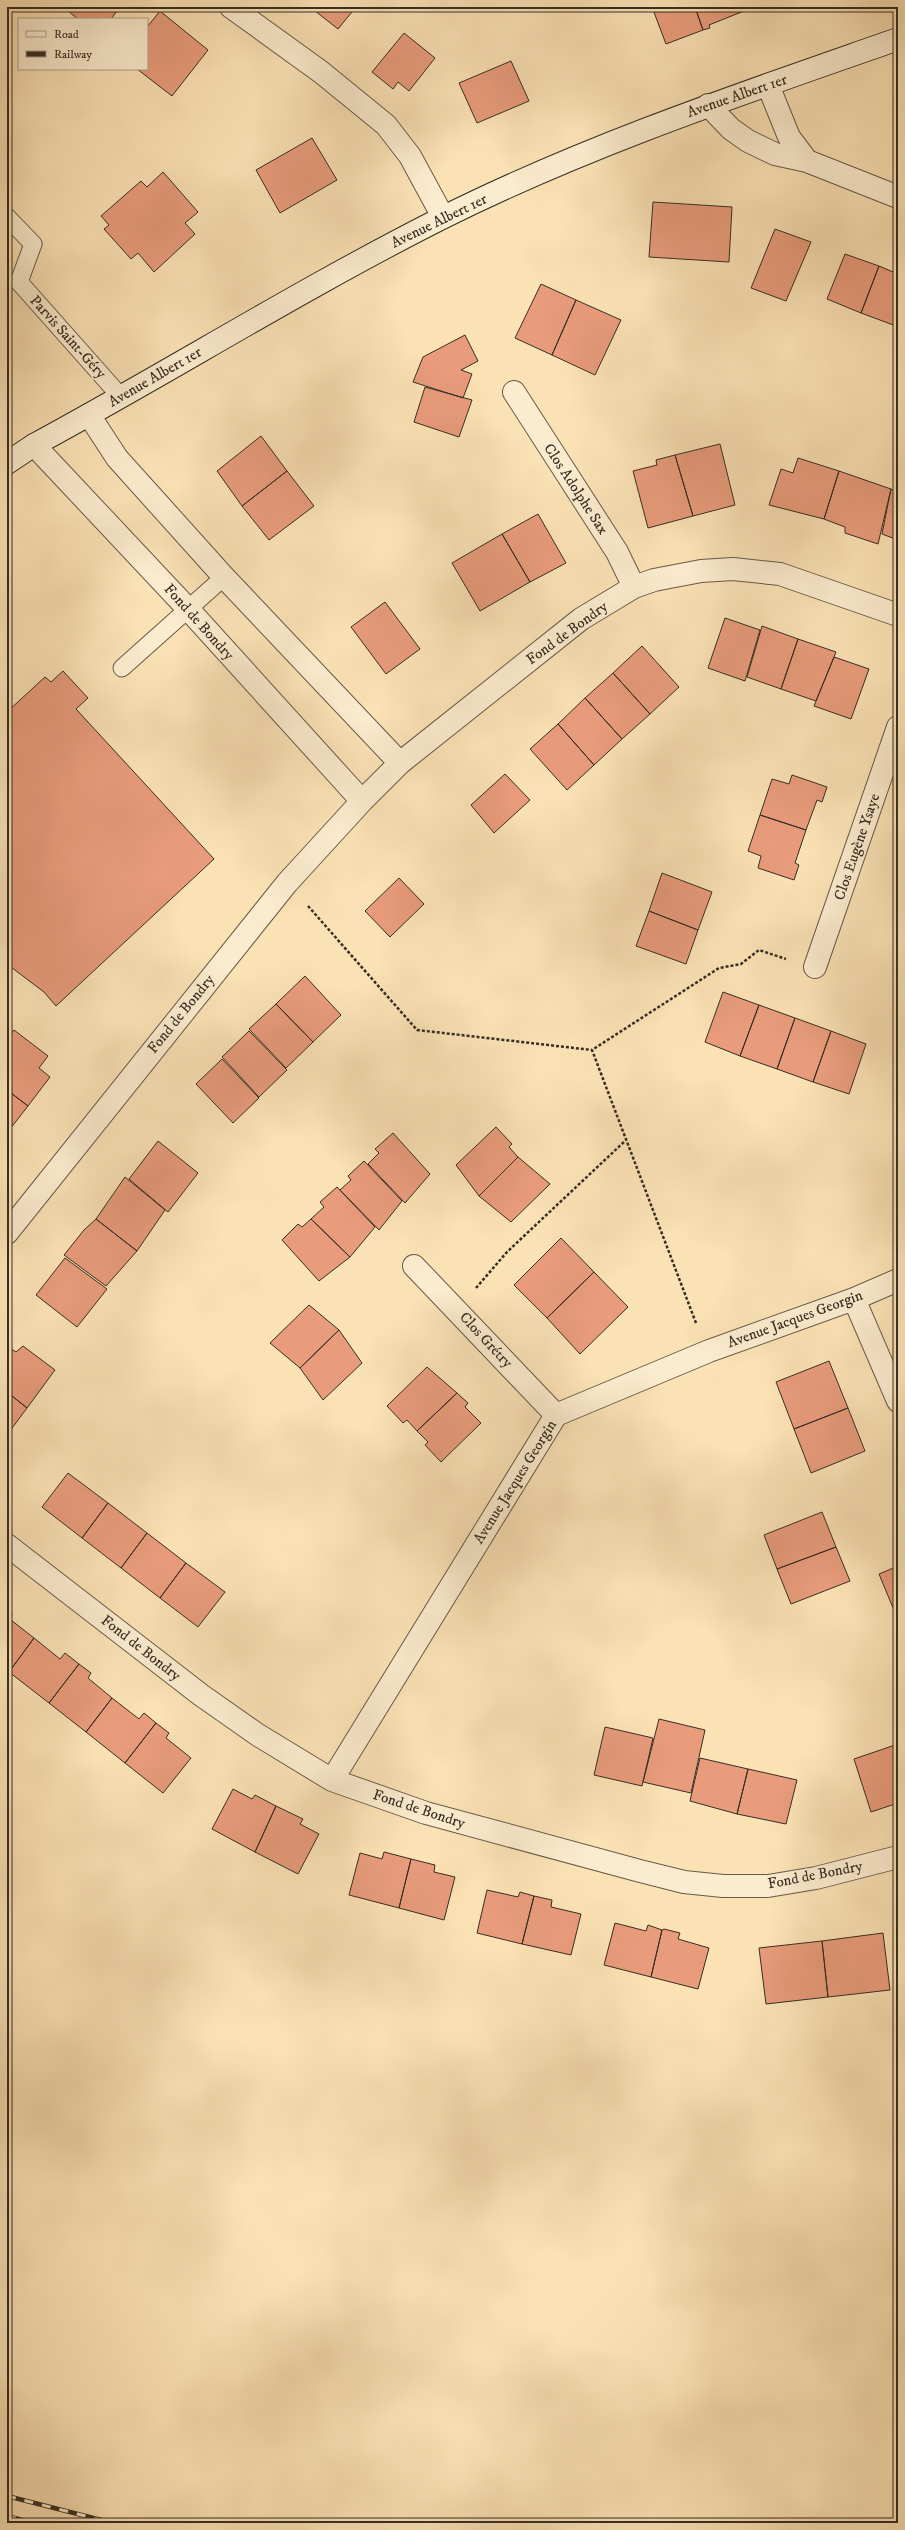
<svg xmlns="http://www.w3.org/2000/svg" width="905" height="2530" font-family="'IM FELL DW Pica',serif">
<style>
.building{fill:#e99c7c;stroke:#362d24}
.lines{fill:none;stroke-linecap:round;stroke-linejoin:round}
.service-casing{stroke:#675a48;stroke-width:19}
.minor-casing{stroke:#675a48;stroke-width:24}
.secondary-casing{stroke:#362d24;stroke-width:24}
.path{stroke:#362d24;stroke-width:2.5;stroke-dasharray:3 2;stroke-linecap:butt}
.service{stroke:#fceccf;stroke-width:17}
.minor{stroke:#fceccf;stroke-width:22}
.secondary{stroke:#fceccf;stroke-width:22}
.rail-casing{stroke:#362d24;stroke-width:4.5}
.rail{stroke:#fceccf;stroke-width:3;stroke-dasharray:9;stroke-linecap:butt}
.labels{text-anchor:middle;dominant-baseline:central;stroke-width:3.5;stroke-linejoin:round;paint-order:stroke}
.street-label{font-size:15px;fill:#362d24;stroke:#fceccf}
</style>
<rect width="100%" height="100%" fill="#fbe2b5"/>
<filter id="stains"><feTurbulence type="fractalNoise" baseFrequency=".005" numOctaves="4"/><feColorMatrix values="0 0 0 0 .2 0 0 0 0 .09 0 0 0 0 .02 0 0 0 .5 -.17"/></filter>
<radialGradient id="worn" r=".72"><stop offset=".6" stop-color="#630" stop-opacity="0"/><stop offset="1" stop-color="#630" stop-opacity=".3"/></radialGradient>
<!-- building -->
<path class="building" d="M 63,7 L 120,7 L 111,19 L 78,19 Z
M 310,7 L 356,7 L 338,29 Z
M 652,7 L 695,7 L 703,30 L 666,44 Z
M 695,7 L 737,7 L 739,13 L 709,25 L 710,28 L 703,30 Z
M 737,7 L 756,7 L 739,13 Z
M 160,11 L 208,50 L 172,96 L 137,69 L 147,69 L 147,27 Z
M 404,33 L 435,58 L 409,91 L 398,82 L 393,89 L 372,72 Z
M 511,61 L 529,101 L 477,123 L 459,83 Z
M 312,138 L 337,180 L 280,213 L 256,170 Z
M 163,172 L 198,212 L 185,223 L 195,234 L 154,272 L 138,253 L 131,259 L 104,229 L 109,225 L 101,216 L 141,181 L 147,187 Z
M 653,202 L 732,207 L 729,262 L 649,257 Z
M 775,229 L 811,242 L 786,301 L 751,288 Z
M 845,254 L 879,266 L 861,313 L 827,299 Z
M 879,266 L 898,274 L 898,320 L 896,326 L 861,313 Z
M 541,284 L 576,300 L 552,355 L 515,338 Z
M 576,300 L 621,320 L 595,375 L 552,355 Z
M 465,335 L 478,361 L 461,370 L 472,374 L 463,398 L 413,382 L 423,357 Z
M 425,387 L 472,400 L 459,437 L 414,422 Z
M 261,436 L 287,471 L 242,506 L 217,471 Z
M 720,444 L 735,505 L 693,516 L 675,455 Z
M 675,455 L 693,516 L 648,528 L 633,471 L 657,465 L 656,460 Z
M 798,458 L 839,471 L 824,519 L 769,505 L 781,469 L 793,473 Z
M 287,471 L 314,506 L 269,540 L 242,506 Z
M 839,471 L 891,489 L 878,544 L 845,533 L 845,527 L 824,519 Z
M 891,489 L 898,492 L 898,540 L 882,534 Z
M 538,514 L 566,563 L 530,582 L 502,534 Z
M 502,534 L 530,582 L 480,611 L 452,563 Z
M 385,602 L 420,649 L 386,674 L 351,627 Z
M 725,618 L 760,630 L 745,681 L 708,668 Z
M 762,626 L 798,639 L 781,689 L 747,677 Z
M 798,639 L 836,652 L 816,701 L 781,689 Z
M 642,646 L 679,687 L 650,714 L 613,673 Z
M 834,657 L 869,669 L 851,719 L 814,706 Z
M 63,671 L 88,698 L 76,709 L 214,859 L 56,1006 L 44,992 L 7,964 L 7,712 L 45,677 L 51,682 Z
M 613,673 L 650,714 L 622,739 L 585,698 Z
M 585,698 L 622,739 L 594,765 L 558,724 Z
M 558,724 L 594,765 L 567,790 L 530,749 Z
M 505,774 L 530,800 L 494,833 L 471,805 Z
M 792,775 L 827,787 L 822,802 L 817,800 L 806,830 L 760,815 L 772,779 L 789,784 Z
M 760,815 L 806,830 L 795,863 L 799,865 L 794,880 L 758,868 L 761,856 L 748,851 Z
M 662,873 L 712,892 L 698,930 L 649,911 Z
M 399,878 L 424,904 L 390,937 L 365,911 Z
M 649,911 L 698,930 L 686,964 L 636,946 Z
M 305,976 L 341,1015 L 313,1042 L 276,1004 Z
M 723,992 L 759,1005 L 740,1056 L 705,1042 Z
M 276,1004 L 313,1042 L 286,1068 L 249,1029 Z
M 759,1005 L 795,1018 L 777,1069 L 740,1056 Z
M 795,1018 L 831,1031 L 813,1082 L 777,1069 Z
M 14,1030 L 48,1056 L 39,1068 L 50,1077 L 28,1106 L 7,1090 L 7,1039 Z
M 249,1031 L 287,1070 L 259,1097 L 222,1057 Z
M 831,1031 L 866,1044 L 849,1094 L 813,1082 Z
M 222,1059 L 259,1098 L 233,1123 L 196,1084 Z
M 7,1090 L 28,1106 L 10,1129 L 7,1127 Z
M 496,1127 L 512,1144 L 509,1147 L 518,1157 L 479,1196 L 456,1165 Z
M 393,1133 L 430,1174 L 405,1203 L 368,1164 L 379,1153 L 375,1149 Z
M 158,1141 L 198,1173 L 168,1212 L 129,1179 Z
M 518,1157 L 550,1184 L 511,1222 L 479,1196 Z
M 364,1161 L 402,1201 L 379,1230 L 340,1190 L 351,1180 L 348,1176 Z
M 125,1177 L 165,1210 L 137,1251 L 96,1219 Z
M 337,1187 L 375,1227 L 350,1257 L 311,1219 L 324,1207 L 320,1202 Z
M 96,1219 L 137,1251 L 106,1286 L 64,1255 L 84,1230 Z
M 311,1219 L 350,1257 L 319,1281 L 282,1240 L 298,1224 L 302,1227 Z
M 561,1238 L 594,1272 L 547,1318 L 514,1285 Z
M 65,1258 L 107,1289 L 77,1327 L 36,1295 Z
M 594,1272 L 628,1307 L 580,1354 L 547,1318 Z
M 309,1305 L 339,1330 L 300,1368 L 270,1343 Z
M 339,1330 L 362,1363 L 323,1400 L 300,1368 Z
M 7,1346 L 16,1352 L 23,1346 L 55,1370 L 27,1408 L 7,1392 Z
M 829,1361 L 848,1408 L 794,1429 L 776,1382 Z
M 427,1367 L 457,1393 L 417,1431 L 407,1420 L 403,1423 L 387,1406 Z
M 7,1392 L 27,1408 L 7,1435 Z
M 457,1393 L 468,1403 L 465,1407 L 481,1423 L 441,1462 L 425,1445 L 428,1442 L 417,1431 Z
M 848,1408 L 865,1451 L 811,1473 L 794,1429 Z
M 68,1473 L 108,1503 L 82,1538 L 42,1507 Z
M 108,1503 L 147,1533 L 121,1568 L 82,1538 Z
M 822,1512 L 836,1547 L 777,1569 L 764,1535 Z
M 147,1533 L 186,1563 L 160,1598 L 121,1568 Z
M 836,1547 L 850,1581 L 791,1604 L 777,1569 Z
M 186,1563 L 225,1592 L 198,1627 L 160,1598 Z
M 898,1566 L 898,1620 L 879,1574 Z
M 7,1609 L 12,1613 L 11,1620 L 34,1638 L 9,1672 L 7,1670 Z
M 34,1638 L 60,1659 L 65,1653 L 79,1664 L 49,1703 L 9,1672 Z
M 79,1664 L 91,1673 L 88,1678 L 112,1698 L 86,1732 L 49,1703 Z
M 112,1698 L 139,1719 L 144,1713 L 156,1723 L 125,1763 L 86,1732 Z
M 659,1719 L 705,1730 L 691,1793 L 643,1782 Z
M 156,1723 L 169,1733 L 166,1738 L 191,1758 L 163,1793 L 125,1763 Z
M 605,1727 L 653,1738 L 642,1786 L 594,1775 Z
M 895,1745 L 898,1752 L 898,1803 L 871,1812 L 854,1759 Z
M 700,1758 L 748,1769 L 737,1814 L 690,1801 Z
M 748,1769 L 797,1780 L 786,1824 L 737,1814 Z
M 233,1789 L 252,1799 L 255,1795 L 276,1806 L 255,1852 L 212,1829 Z
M 276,1806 L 303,1819 L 300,1824 L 319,1834 L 298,1874 L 255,1852 Z
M 384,1852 L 411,1859 L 399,1908 L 349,1895 L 360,1853 L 382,1859 Z
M 411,1859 L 435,1865 L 434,1872 L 455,1877 L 444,1920 L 399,1908 Z
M 487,1890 L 518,1897 L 520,1892 L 534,1896 L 522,1944 L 477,1933 Z
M 534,1896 L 552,1900 L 551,1907 L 581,1914 L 571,1955 L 522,1944 Z
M 615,1923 L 646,1931 L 648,1925 L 662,1930 L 651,1977 L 604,1965 Z
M 664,1929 L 680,1933 L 678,1939 L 709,1948 L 698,1989 L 651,1977 L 662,1930 Z
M 883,1933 L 890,1990 L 828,1997 L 822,1941 Z
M 822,1941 L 828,1997 L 766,2004 L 759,1948 Z"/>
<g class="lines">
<!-- service casing -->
<g class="service-casing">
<path id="service" d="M 7,217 L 33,244 L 19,282 L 121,397
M 122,668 L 224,577"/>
</g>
<!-- minor casing -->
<g class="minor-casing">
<path id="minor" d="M 231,7 L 321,72 L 386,125 L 410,156 L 443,217
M 768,85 L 789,137 L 807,161
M 708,105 L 731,129 L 748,141 L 775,154 L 807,161 L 898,197
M 514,392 L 617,552 L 634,587
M 89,415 L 117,458 L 224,577 L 400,763
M 34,445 L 189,610 L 362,801
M 815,967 L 898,727
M 7,1233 L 287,883 L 362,801 L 400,763 L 581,619 L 634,587 L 654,580 L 701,571 L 733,569 L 780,574 L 898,615
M 414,1266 L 556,1415
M 854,1299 L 898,1401
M 7,1545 L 201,1695 L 258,1735 L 332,1780 L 426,1813 L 640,1871 L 684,1882 L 723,1886 L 768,1886 L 816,1878 L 898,1857
M 332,1780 L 556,1415 L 709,1351 L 854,1299 L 898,1280"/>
</g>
<!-- secondary casing -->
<g class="secondary-casing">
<path id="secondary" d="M 7,463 L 34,445 C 171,371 303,288 442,218 C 588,145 744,93 898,39"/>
</g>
<!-- path -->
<path class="path" d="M 308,906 L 417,1030 L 592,1050
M 476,1288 L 507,1252 L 625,1141
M 696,1323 L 592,1050 L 719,968 L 741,964 L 759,950 L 786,959"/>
<!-- service -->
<use href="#service" class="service"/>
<!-- minor -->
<use href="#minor" class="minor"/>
<!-- secondary -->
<use href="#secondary" class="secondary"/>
<!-- rail casing -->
<g class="rail-casing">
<path id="rail" d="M 7,2496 L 113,2523
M 7,2516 L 34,2523"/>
</g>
<!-- rail -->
<use href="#rail" class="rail"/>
</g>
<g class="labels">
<!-- street labels -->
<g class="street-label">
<text transform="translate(737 96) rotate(-19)">Avenue Albert 1er</text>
<text transform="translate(439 221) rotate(-26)">Avenue Albert 1er</text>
<text transform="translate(68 337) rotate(48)">Parvis Saint-Géry</text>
<text transform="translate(155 377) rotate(-30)">Avenue Albert 1er</text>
<text transform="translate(576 489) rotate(57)">Clos Adolphe Sax</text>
<text transform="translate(199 622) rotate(48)">Fond de Bondry</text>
<text transform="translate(567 633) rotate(-36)">Fond de Bondry</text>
<text transform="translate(857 847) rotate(-71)">Clos Eugène Ysaye</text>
<text transform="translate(181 1014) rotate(-51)">Fond de Bondry</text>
<text transform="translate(795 1319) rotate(-20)">Avenue Jacques Georgin</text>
<text transform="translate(486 1340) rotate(47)">Clos Grétry</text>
<text transform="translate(515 1482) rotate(-58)">Avenue Jacques Georgin</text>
<text transform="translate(141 1648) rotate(38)">Fond de Bondry</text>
<text transform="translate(419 1809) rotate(18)">Fond de Bondry</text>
<text transform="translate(815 1875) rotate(-11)">Fond de Bondry</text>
</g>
</g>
<!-- margin -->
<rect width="905" height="2530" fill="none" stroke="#fbe2b5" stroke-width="24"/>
<rect x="8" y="8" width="889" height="2514" fill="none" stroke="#362d24" stroke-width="2"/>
<rect x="12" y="12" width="881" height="2506" fill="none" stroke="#362d24"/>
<!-- legend -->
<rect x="18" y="18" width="130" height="52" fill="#fceccf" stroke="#ada08b"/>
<rect x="26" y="31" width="20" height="6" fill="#fceccf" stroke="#ada08b"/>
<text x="54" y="38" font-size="12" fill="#362d24">Road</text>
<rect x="26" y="51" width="20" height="6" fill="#362d24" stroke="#ada08b"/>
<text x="54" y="58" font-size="12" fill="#362d24">Railway</text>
<rect width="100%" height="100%" filter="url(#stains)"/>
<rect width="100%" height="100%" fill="url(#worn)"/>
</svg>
